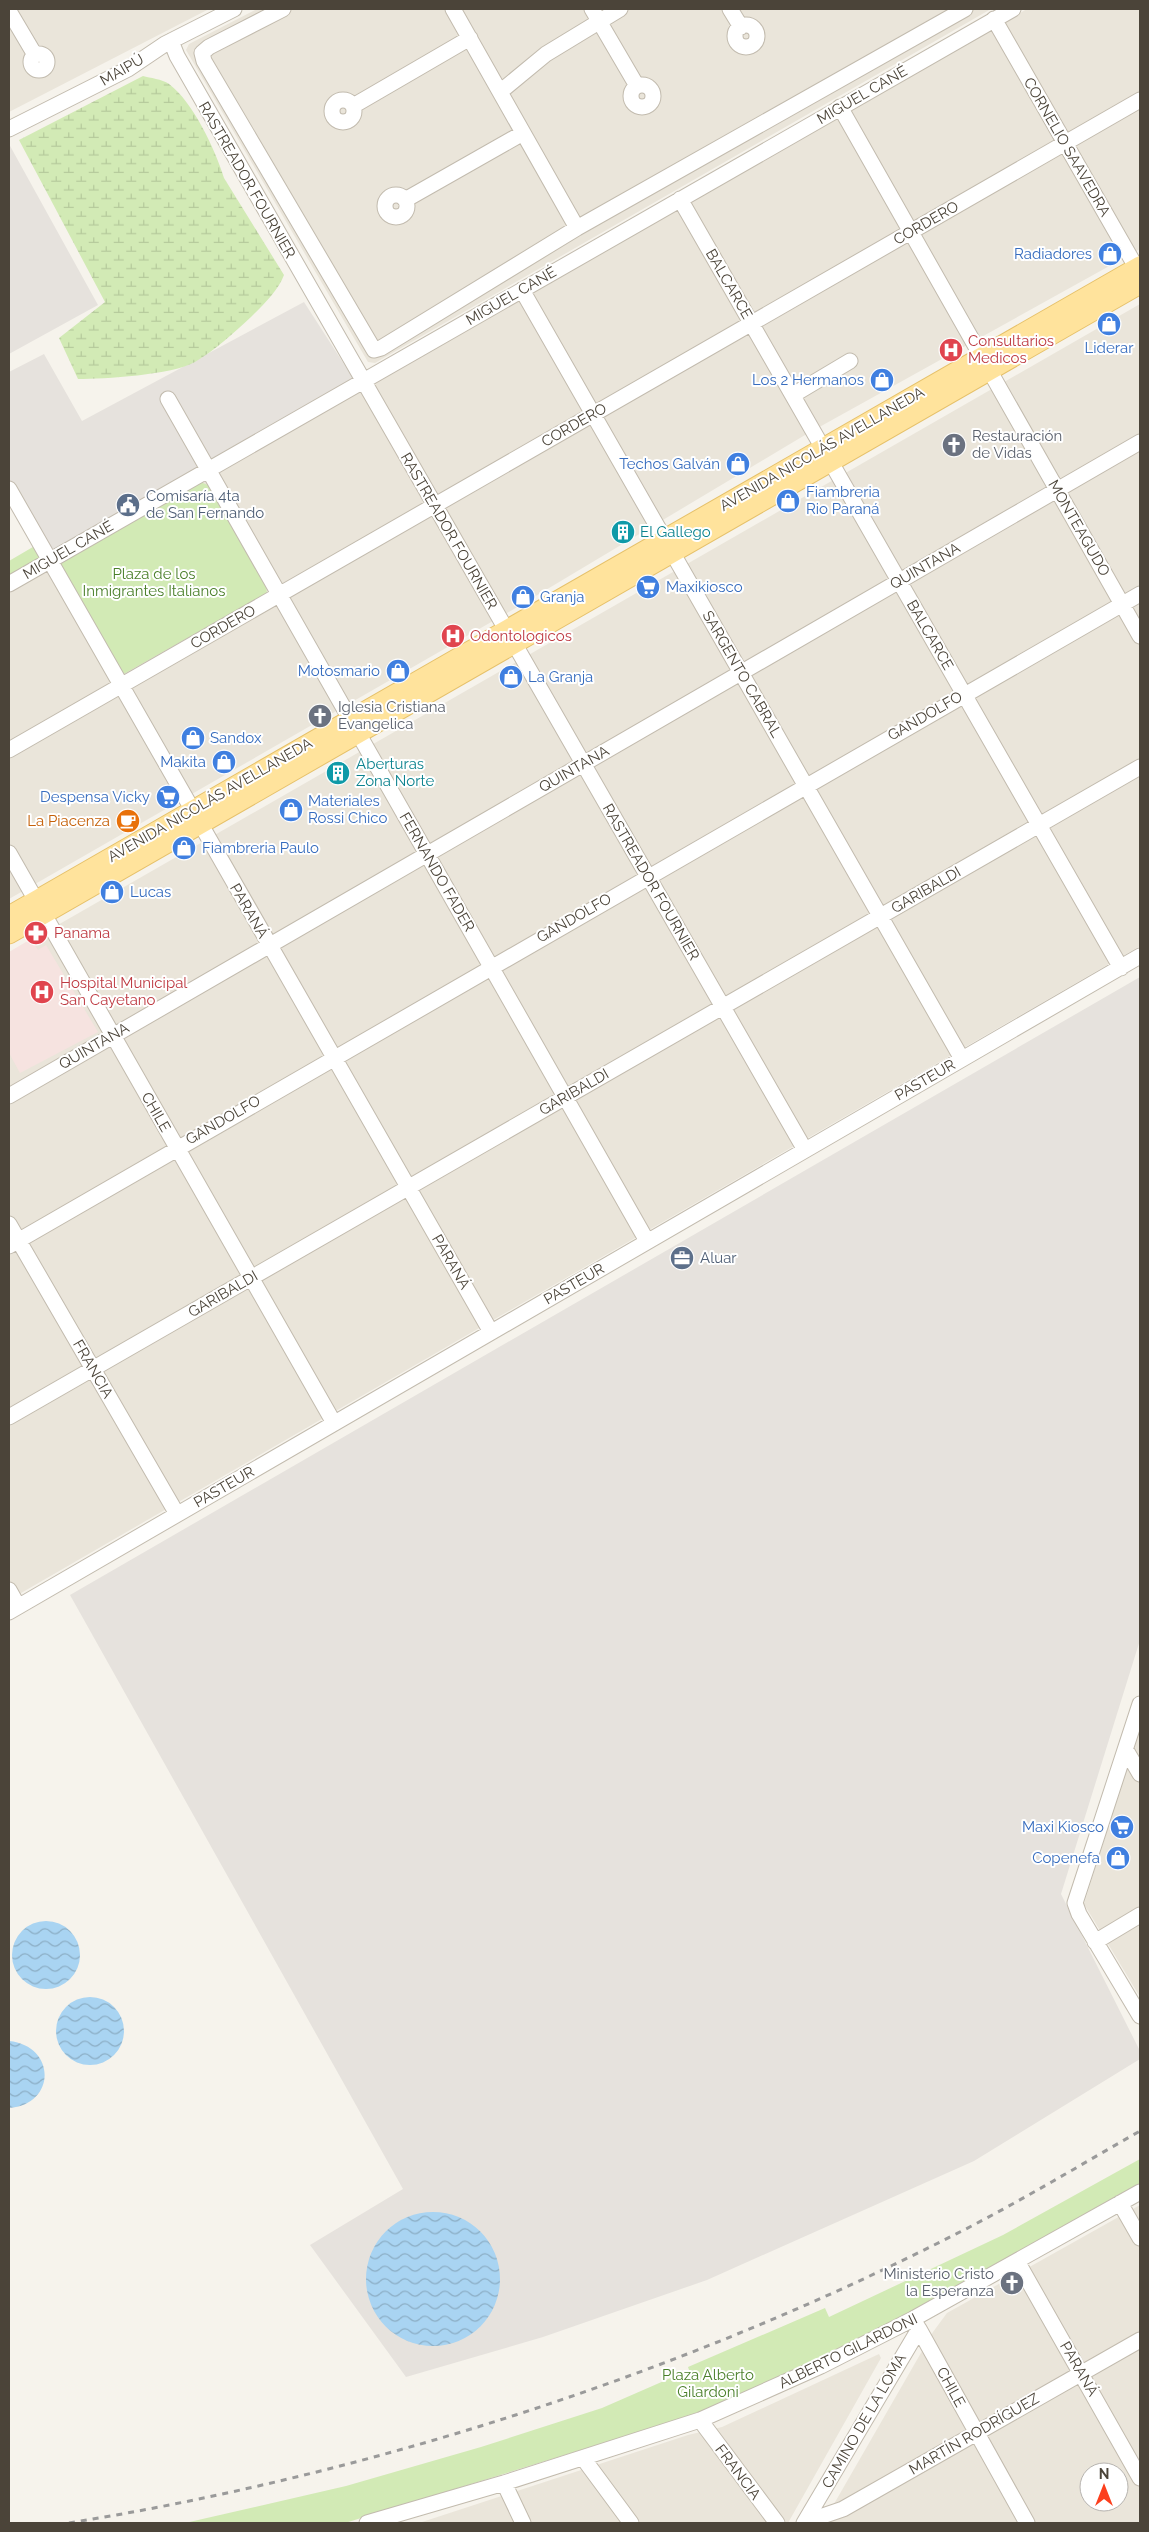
<svg xmlns="http://www.w3.org/2000/svg" width="1149" height="2532" font-family="Raleway,sans-serif">
<style>
.residential{fill:#eae5da;fill-rule:evenodd}
.industrial{fill:#e6e2dd}
.medical{fill:#f6e3e0}
.green{fill:#d2eab5}
.wetland{fill:url(#wetland-marsh)}
.water{fill:url(#water-waves)}
.lines{fill:none;stroke-linecap:round;stroke-linejoin:round}
.minor-casing{stroke:#c2bbae;stroke-width:17}
.major-casing{stroke:#e6c16a;stroke-width:21}
.minor{stroke:#fff;stroke-width:15}
.major{stroke:#ffe39c;stroke-width:19}
.rail{stroke:#9a9a9a;stroke-width:3;stroke-dasharray:6 6;stroke-linecap:butt}
.labels{text-anchor:middle;dominant-baseline:central;stroke-width:4;stroke-linejoin:round;paint-order:stroke}
.street-label{font-size:15px;fill:#4b4439;stroke:#fff}
.shop-label{font-size:15px;fill:#366cbe;stroke:#fff;text-anchor:end}
.health-label{font-size:15px;fill:#be3a42;stroke:#fff;text-anchor:start}
.worship-label{font-size:15px;fill:#5b616d;stroke:#fff;text-anchor:start}
.service-label{font-size:15px;fill:#4e5e75;stroke:#fff;text-anchor:start}
.culture-label{font-size:15px;fill:#0d838f;stroke:#fff;text-anchor:start}
.park-label{font-size:15px;fill:#4a7f2a;stroke:#fff}
.food-label{font-size:15px;fill:#c56008;stroke:#fff;text-anchor:end}
</style>
<defs>
<pattern id="wetland-marsh" width="20" height="14" patternUnits="userSpaceOnUse" patternTransform="scale(1.25)"><rect width="20" height="14" fill="#d2eab5"/><path d="M1 5h8M5 5V1M11 12h8M15 12V8" fill="none" stroke="#b6ca9c"/></pattern>
<pattern id="water-waves" width="16" height="10" patternUnits="userSpaceOnUse" patternTransform="scale(1.25)"><rect width="16" height="10" fill="#a9d4f2"/><path d="M0 5q4-4 8 0t8 0" fill="none" stroke="#8caec5"/></pattern>
</defs>
<rect width="100%" height="100%" fill="#f6f3ec"/>
<!-- residential -->
<path class="residential" d="M 9,9 L 209,9 L 9,112 Z
M 257,9 L 991,9 L 375,363 L 368,362 L 186,50 L 189,44 Z
M 1027,9 L 1140,9 L 1140,249 L 805,435 L 514,609 L 9,899 L 9,589 Z
M 1140,304 L 1140,946 L 9,1600 L 9,953 Z
M 1140,1726 L 1140,1997 L 1084,1904 Z
M 1140,2205 L 1140,2523 L 823,2523 L 933,2332 L 947,2313 ZM 1089,2472 L 1119,2472 L 1119,2502 L 1089,2502 Z
M 879,2354 L 881,2358 L 788,2523 L 419,2523 L 688,2435 L 722,2427 Z"/>
<!-- industrial -->
<path class="industrial" d="M 9,144 L 98,305 L 9,354 Z
M 304,302 L 353,378 L 51,553 L 9,479 L 9,372 L 44,354 L 82,421 Z
M 1140,977 L 1140,1640 L 1061,1894 L 1140,2051 L 1140,2059 L 974,2161 L 707,2280 L 543,2337 L 406,2377 L 310,2245 L 403,2189 L 70,1595 Z"/>
<!-- medical -->
<path class="medical" d="M 31,939 L 38,950 L 46,945 L 98,1032 L 20,1073 L 9,1053 L 9,952 Z"/>
<!-- green -->
<path class="green" d="M 200,482 L 208,485 L 266,587 L 267,593 L 122,675 L 59,569 L 60,561 Z
M 38,544 L 48,562 L 9,584 L 9,561 Z
M 1140,2159 L 1140,2187 L 912,2315 L 800,2368 L 694,2415 L 345,2523 L 185,2523 L 346,2486 L 481,2447 L 602,2408 L 689,2370 L 688,2367 L 825,2308 L 829,2317 L 1003,2235 Z"/>
<!-- wetland -->
<path class="wetland" d="M 143,76 C 150,78 162,79 169,84 C 193,102 215,149 224,178 L 284,275 C 278,291 263,305 251,317 C 234,333 215,350 195,362 C 172,375 104,379 78,379 L 59,338 L 105,302 L 19,140 Z"/>
<!-- water -->
<path class="water" d="M12 1955a34 34 0 1 1 68 0a34 34 0 1 1-68 0Z
M56 2031a34 34 0 1 1 68 0a34 34 0 1 1-68 0Z
M 9,2041 C 57,2046 56,2105 9,2108 Z
M366 2279a67 67 0 1 1 134 0a67 67 0 1 1-134 0Z"/>
<g class="lines">
<!-- minor casing -->
<g class="minor-casing">
<path id="minor" d="M 283,9 L 209,47 L 202,53 L 204,61 L 374,350 L 381,348 L 577,228 L 965,9
M 453,9 L 577,228
M 592,9 L 637,86
M 730,9 L 741,27
M 9,11 L 35,55
M 994,19 L 1140,274
M735 36a11 11 0 1 1 22 0a11 11 0 1 1-22 0Z
M 171,41 L 177,56 L 805,1150
M31 62a8 8 0 1 1 16 0a8 8 0 1 1-16 0Z
M631 96a11 11 0 1 1 22 0a11 11 0 1 1-22 0Z
M 500,92 L 546,54 L 620,9
M332 111a11 11 0 1 1 22 0a11 11 0 1 1-22 0Z
M 353,106 L 470,38
M 840,107 L 1140,636
M 9,129 L 128,69 L 165,44 L 234,9
M385 206a11 11 0 1 1 22 0a11 11 0 1 1-22 0Z
M 680,199 L 1121,968
M 405,200 L 523,133
M 522,290 L 962,1059
M 793,395 L 850,361
M 168,399 L 647,1241
M 9,489 L 491,1332
M 9,584 L 1013,9
M 9,750 L 1140,100
M 9,853 L 334,1423
M 9,1096 L 1140,442
M 9,1224 L 177,1514
M 9,1246 L 1140,594
M 9,1417 L 1140,767
M 9,1590 L 18,1606
M 9,1612 L 1140,956
M 1140,1704 L 1075,1903 L 1079,1914 L 1140,2016
M 1126,1750 L 1140,1774
M 1095,1942 L 1140,1915
M 1120,2203 L 1140,2238
M 1017,2261 L 1140,2478
M 919,2329 L 1027,2523
M 700,2420 L 777,2523
M 583,2458 L 631,2523
M 504,2483 L 523,2523
M 805,2522 L 843,2509 L 1140,2340
M 367,2523 L 504,2483 L 700,2420 L 821,2366 L 913,2319 L 1140,2192
M 804,2523 L 919,2329 L 913,2319"/>
</g>
<!-- major casing -->
<g class="major-casing">
<path id="major" d="M 9,916 L 1140,266
M 9,934 L 1140,284"/>
</g>
<!-- minor -->
<use href="#minor" class="minor"/>
<!-- major -->
<use href="#major" class="major"/>
<!-- rail -->
<path class="rail" d="M 69,2523 C 367,2475 674,2376 944,2240 C 1011,2207 1075,2168 1140,2131"/>
</g>
<!-- icons -->
<defs>
<g id="shop-disc" transform="scale(1.25)"><circle r="9.5" fill="#3f7fe0" stroke="#fff"/><path d="M-5-2.5h2.3a2.7 3.5 0 0 1 5.4 0H5L5.5 6h-11ZM-1.5-2.5h3a1.5 2.3 0 0 0-3 0Z" fill="#fff"/></g>
<g id="hospital-disc" transform="scale(1.25)"><circle r="9.5" fill="#e0444e" stroke="#fff"/><path d="M-5-5h3v3.5h4V-5h3V5h-3V1.5h-4V5h-3Z" fill="#fff"/></g>
<g id="church-disc" transform="scale(1.25)"><circle r="9.5" fill="#6b7280" stroke="#fff"/><path d="M-1.2-6h2.4v3.5h3.3v2.4h-3.3V6h-2.4V-.1h-3.3v-2.4h3.3Z" fill="#fff"/></g>
<g id="civic-disc" transform="scale(1.25)"><circle r="9.5" fill="#5c6f8a" stroke="#fff"/><path d="M-.6-6.5H3V-4.5H.6V-3L4-1V1h2V6H-6V1h2V-1L-.6-3ZM-1.2 2.5V6h2.4V2.5Z" fill="#fff"/></g>
<g id="building-disc" transform="scale(1.25)"><circle r="9.5" fill="#0f9aa8" stroke="#fff"/><path d="M-4-6H4V6H1V3H-1V6H-4ZM-2.5-4.3h1.7v1.8h-1.7ZM.8-4.3h1.7v1.8H.8ZM-2.5-1h1.7V.8h-1.7ZM.8-1h1.7V.8H.8Z" fill="#fff"/></g>
<g id="supermarket-disc" transform="scale(1.25)"><circle r="9.5" fill="#3f7fe0" stroke="#fff"/><path d="M-6-5.5h2.5l.6 2H6L4.5 2H-2.5L-4.4-4H-6ZM-1.5 3.2a1.3 1.3 0 1 0 .1 0ZM3 3.2a1.3 1.3 0 1 0 .1 0Z" fill="#fff"/></g>
<g id="cafe-disc" transform="scale(1.25)"><circle r="9.5" fill="#e8710a" stroke="#fff"/><path d="M-5.5-4.5H6V0H3Q3 3.5 0 3.5H-2.5Q-5.5 3.5-5.5 0ZM3-3.2v2h1.7v-2ZM-6 4.5H4V6H-6Z" fill="#fff"/></g>
<g id="pharmacy-disc" transform="scale(1.25)"><circle r="9.5" fill="#e0444e" stroke="#fff"/><path d="M-2-6h4v4h4v4h-4v4h-4v-4h-4v-4h4Z" fill="#fff"/></g>
<g id="office-disc" transform="scale(1.25)"><circle r="9.5" fill="#5c6f8a" stroke="#fff"/><path d="M-6-3h4V-5.5h4V-3h4V5H-6ZM-1-4.5V-3h2v-1.5ZM-6 0V1H6V0Z" fill="#fff"/></g>
</defs>
<g fill-rule="evenodd">
<use href="#shop-disc" x="1110" y="254"/>
<use href="#shop-disc" x="1109" y="324"/>
<use href="#hospital-disc" x="951" y="350"/>
<use href="#shop-disc" x="882" y="380"/>
<use href="#church-disc" x="954" y="445"/>
<use href="#shop-disc" x="738" y="464"/>
<use href="#shop-disc" x="788" y="501"/>
<use href="#civic-disc" x="128" y="505"/>
<use href="#building-disc" x="623" y="532"/>
<use href="#supermarket-disc" x="648" y="587"/>
<use href="#shop-disc" x="523" y="597"/>
<use href="#hospital-disc" x="453" y="636"/>
<use href="#shop-disc" x="398" y="671"/>
<use href="#shop-disc" x="511" y="677"/>
<use href="#church-disc" x="320" y="716"/>
<use href="#shop-disc" x="193" y="738"/>
<use href="#shop-disc" x="224" y="762"/>
<use href="#building-disc" x="338" y="773"/>
<use href="#supermarket-disc" x="168" y="797"/>
<use href="#shop-disc" x="291" y="810"/>
<use href="#cafe-disc" x="128" y="821"/>
<use href="#shop-disc" x="184" y="848"/>
<use href="#shop-disc" x="112" y="892"/>
<use href="#pharmacy-disc" x="36" y="933"/>
<use href="#hospital-disc" x="42" y="992"/>
<use href="#office-disc" x="682" y="1258"/>
<use href="#supermarket-disc" x="1122" y="1827"/>
<use href="#shop-disc" x="1118" y="1858"/>
<use href="#church-disc" x="1012" y="2283"/>
</g>
<g class="labels">
<!-- street labels -->
<g class="street-label">
<text transform="translate(122 70) rotate(-30)">MAIPÚ</text>
<text transform="translate(862 95) rotate(-30)">MIGUEL CANÉ</text>
<text transform="translate(1067 147) rotate(60)">CORNELIO SAAVEDRA</text>
<text transform="translate(247 180) rotate(60)">RASTREADOR FOURNIER</text>
<text transform="translate(926 223) rotate(-30)">CORDERO</text>
<text transform="translate(729 284) rotate(60)">BALCARCE</text>
<text transform="translate(511 296) rotate(-30)">MIGUEL CANÉ</text>
<text transform="translate(574 425) rotate(-30)">CORDERO</text>
<text transform="translate(822 449) rotate(-30)">AVENIDA NICOLÁS AVELLANEDA</text>
<text transform="translate(1079 528) rotate(60)">MONTEAGUDO</text>
<text transform="translate(449 531) rotate(60)">RASTREADOR FOURNIER</text>
<text transform="translate(68 550) rotate(-30)">MIGUEL CANÉ</text>
<text transform="translate(925 566) rotate(-30)">QUINTANA</text>
<text transform="translate(223 627) rotate(-30)">CORDERO</text>
<text transform="translate(930 635) rotate(60)">BALCARCE</text>
<text transform="translate(742 674) rotate(60)">SARGENTO CABRAL</text>
<text transform="translate(925 716) rotate(-30)">GANDOLFO</text>
<text transform="translate(574 769) rotate(-30)">QUINTANA</text>
<text transform="translate(210 800) rotate(-30)">AVENIDA NICOLÁS AVELLANEDA</text>
<text transform="translate(437 872) rotate(60)">FERNANDO FADER</text>
<text transform="translate(651 882) rotate(60)">RASTREADOR FOURNIER</text>
<text transform="translate(926 890) rotate(-30)">GARIBALDI</text>
<text transform="translate(249 911) rotate(60)">PARANÁ</text>
<text transform="translate(574 918) rotate(-30)">GANDOLFO</text>
<text transform="translate(94 1046) rotate(-30)">QUINTANA</text>
<text transform="translate(925 1080) rotate(-30)">PASTEUR</text>
<text transform="translate(574 1092) rotate(-30)">GARIBALDI</text>
<text transform="translate(156 1112) rotate(60)">CHILE</text>
<text transform="translate(223 1120) rotate(-30)">GANDOLFO</text>
<text transform="translate(451 1262) rotate(60)">PARANÁ</text>
<text transform="translate(574 1284) rotate(-30)">PASTEUR</text>
<text transform="translate(223 1294) rotate(-30)">GARIBALDI</text>
<text transform="translate(93 1369) rotate(60)">FRANCIA</text>
<text transform="translate(224 1487) rotate(-30)">PASTEUR</text>
<text transform="translate(848 2351) rotate(-26)">ALBERTO GILARDONI</text>
<text transform="translate(1079 2369) rotate(60)">PARANÁ</text>
<text transform="translate(951 2387) rotate(61)">CHILE</text>
<text transform="translate(864 2421) rotate(-60)">CAMINO DE LA LOMA</text>
<text transform="translate(974 2434) rotate(-30)">MARTÍN RODRÍGUEZ</text>
<text transform="translate(738 2472) rotate(53)">FRANCIA</text>
</g>
<!-- shop labels -->
<g class="shop-label">
<text x="1092" y="254">Radiadores</text>
<text x="1109" y="348" text-anchor="middle">Liderar</text>
<text x="864" y="380">Los 2 Hermanos</text>
<text x="720" y="464">Techos Galván</text>
<text x="806" y="492" text-anchor="start">Fiambreria<tspan x="806" dy="17">Rio Paraná</tspan></text>
<text x="666" y="587" text-anchor="start">Maxikiosco</text>
<text x="540" y="597" text-anchor="start">Granja</text>
<text x="380" y="671">Motosmario</text>
<text x="528" y="677" text-anchor="start">La Granja</text>
<text x="210" y="738" text-anchor="start">Sandox</text>
<text x="206" y="762">Makita</text>
<text x="150" y="797">Despensa Vicky</text>
<text x="308" y="801" text-anchor="start">Materiales<tspan x="308" dy="17">Rossi Chico</tspan></text>
<text x="202" y="848" text-anchor="start">Fiambreria Paulo</text>
<text x="130" y="892" text-anchor="start">Lucas</text>
<text x="1104" y="1827">Maxi Kiosco</text>
<text x="1100" y="1858">Copenefa</text>
</g>
<!-- health labels -->
<g class="health-label">
<text x="968" y="341">Consultarios<tspan x="968" dy="17">Medicos</tspan></text>
<text x="470" y="636">Odontologicos</text>
<text x="54" y="933">Panama</text>
<text x="60" y="983">Hospital Municipal<tspan x="60" dy="17">San Cayetano</tspan></text>
</g>
<!-- worship labels -->
<g class="worship-label">
<text x="972" y="436">Restauración<tspan x="972" dy="17">de Vidas</tspan></text>
<text x="338" y="707">Iglesia Cristiana<tspan x="338" dy="17">Evangelica</tspan></text>
<text x="994" y="2274" text-anchor="end">Ministerio Cristo<tspan x="994" dy="17">la Esperanza</tspan></text>
</g>
<!-- service labels -->
<g class="service-label">
<text x="146" y="496">Comisaría 4ta<tspan x="146" dy="17">de San Fernando</tspan></text>
<text x="700" y="1258">Aluar</text>
</g>
<!-- culture labels -->
<g class="culture-label">
<text x="640" y="532">El Gallego</text>
<text x="356" y="764">Aberturas<tspan x="356" dy="17">Zona Norte</tspan></text>
</g>
<!-- park labels -->
<g class="park-label">
<text x="154" y="574">Plaza de los<tspan x="154" dy="17">Inmigrantes Italianos</tspan></text>
<text x="708" y="2375">Plaza Alberto<tspan x="708" dy="17">Gilardoni</tspan></text>
</g>
<!-- food labels -->
<g class="food-label">
<text x="110" y="821">La Piacenza</text>
</g>
</g>
<!-- border -->
<rect width="1149" height="2532" fill="none" stroke="#4b4439" stroke-width="20"/>
<!-- north arrow -->
<g transform="translate(1104 2487)"><circle r="24" fill="#ffffff" stroke="#b7b4b0"/>
<path d="M0-4L9 19L0 12L-9 19Z" fill="#fc3f1d"/>
<text y="-8" font-size="14" font-weight="bold" text-anchor="middle" fill="#4b4439">N</text>
</g>
</svg>
